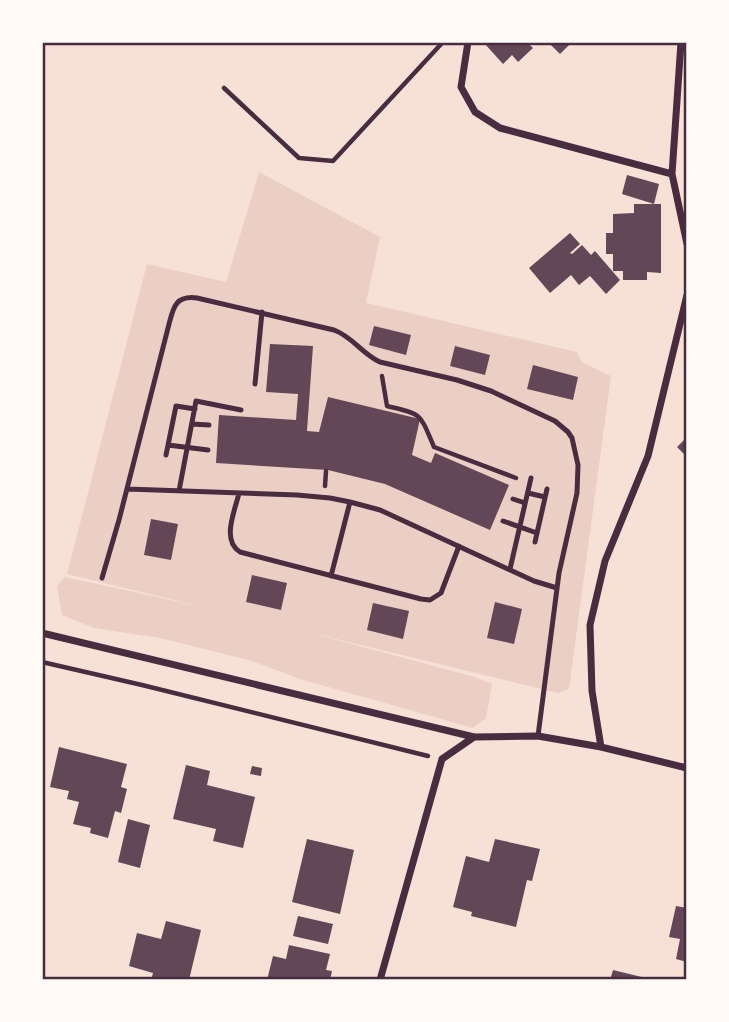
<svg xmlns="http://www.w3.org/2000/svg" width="729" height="1022" font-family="Rubik,sans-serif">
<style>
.green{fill:#ebcfc5}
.building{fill:#644757}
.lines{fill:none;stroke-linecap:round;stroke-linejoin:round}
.path{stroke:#4a2c40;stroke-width:4.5}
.service{stroke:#4a2c40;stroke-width:5}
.minor{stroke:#4a2c40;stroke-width:7}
.neatline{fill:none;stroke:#4a2c40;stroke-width:2.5}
</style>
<rect width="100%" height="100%" fill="#f7e1d7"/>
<!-- green -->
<path class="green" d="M 259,172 L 380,237 L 366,303 L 577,352 L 582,362 L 611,376 L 569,689 L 558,693 L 307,632 L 475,677 L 492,684 L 486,718 L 473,728 L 300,679 L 252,661 L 160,638 L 94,628 L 62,615 L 57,586 L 65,577 L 203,607 L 67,574 L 147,264 L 226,282 Z"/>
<!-- building -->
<path class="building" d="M 487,42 L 527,42 L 533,48 L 518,62 L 512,55 L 503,64 L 485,44 Z
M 548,42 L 572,42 L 560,54 Z
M 627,175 L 659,184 L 654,204 L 622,194 Z
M 634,204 L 661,204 L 661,273 L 647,272 L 647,280 L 623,280 L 623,271 L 613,271 L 613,254 L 606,254 L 606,233 L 613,233 L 613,214 L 634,213 Z
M 570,233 L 580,244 L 570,253 L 572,254 L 582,245 L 591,255 L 595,251 L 620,280 L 606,294 L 590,276 L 579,285 L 571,275 L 550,293 L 529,268 Z
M 374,326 L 411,335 L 406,355 L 369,345 Z
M 270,344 L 313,346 L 307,431 L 319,432 L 328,397 L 420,419 L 412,455 L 431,463 L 435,453 L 509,485 L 490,530 L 385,484 L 328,470 L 216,463 L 219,415 L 296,420 L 298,394 L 266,392 Z
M 455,346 L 490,355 L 485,375 L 450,366 Z
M 533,365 L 578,377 L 573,400 L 527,389 Z
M 687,437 L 687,457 L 677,447 Z
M 151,519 L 178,524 L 171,560 L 144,555 Z
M 252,575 L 287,583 L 281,610 L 246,602 Z
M 495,602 L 522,609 L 514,644 L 487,638 Z
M 373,603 L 409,611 L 403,639 L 367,630 Z
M 59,747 L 127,764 L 121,787 L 127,789 L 121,813 L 115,811 L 108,838 L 90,833 L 91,828 L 73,824 L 79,802 L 67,799 L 69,791 L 50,787 Z
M 186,765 L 210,771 L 207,785 L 255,797 L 243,848 L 213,841 L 216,829 L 173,819 Z
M 252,766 L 262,768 L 261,776 L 250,774 Z
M 128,819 L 150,825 L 140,868 L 118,862 Z
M 307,839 L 354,850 L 340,914 L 292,902 Z
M 495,839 L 540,849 L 532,881 L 527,880 L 516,927 L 471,916 L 472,912 L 453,907 L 466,856 L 489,862 Z
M 676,906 L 687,908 L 687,962 L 676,959 L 680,939 L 669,937 Z
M 298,916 L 333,924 L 328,944 L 293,936 Z
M 166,921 L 201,930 L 189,980 L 151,980 L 153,973 L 129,966 L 137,933 L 161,939 Z
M 289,945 L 330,954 L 326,970 L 332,971 L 330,980 L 267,980 L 273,956 L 286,959 Z
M 613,970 L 650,979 L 650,980 L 610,980 Z"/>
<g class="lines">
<!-- path -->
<path class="path" d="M 224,88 L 299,158 L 333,161 L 443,42
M 382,376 L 387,406 C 423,415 419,412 434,447 L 516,478
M 325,486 L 326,471
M 42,662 L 142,685 L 428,756"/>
<!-- service -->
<path class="service" d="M 255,384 L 262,312
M 192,424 L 209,425
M 168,445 L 208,450
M 166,455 L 176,406 L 195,409
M 127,489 L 297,495 L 330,498 L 350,502 L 380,510 L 534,581 L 557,588
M 179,491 L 196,401 L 241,410
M 239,493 C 235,511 221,540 240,552 L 421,599 L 430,600 L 441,593 L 459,546
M 528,493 L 545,497
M 513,499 L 525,503
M 503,521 L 537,533
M 535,542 L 547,489
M 510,569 L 531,478
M 331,576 L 350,502
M 102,578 L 119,520 L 168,328 C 173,309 174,295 197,298 L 334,330 C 353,337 362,354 380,362 L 457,380 L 491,391 L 555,421 L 568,432 L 572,438 L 578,465 L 577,493 L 559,573 L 538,736"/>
<!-- minor -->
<path class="minor" d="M 468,42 L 461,87 L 475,112 L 500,128 L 672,174 L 687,244
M 672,174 L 681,42
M 42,633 L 474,737 L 538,736 L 601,747 L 687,768
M 601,747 L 592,691 L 590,625 L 605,561 L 648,456 L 687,295
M 380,980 L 442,759 L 474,737"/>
</g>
<!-- border -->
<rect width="729" height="1022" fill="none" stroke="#fffaf5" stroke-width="88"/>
<rect x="44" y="44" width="641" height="934" class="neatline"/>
</svg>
